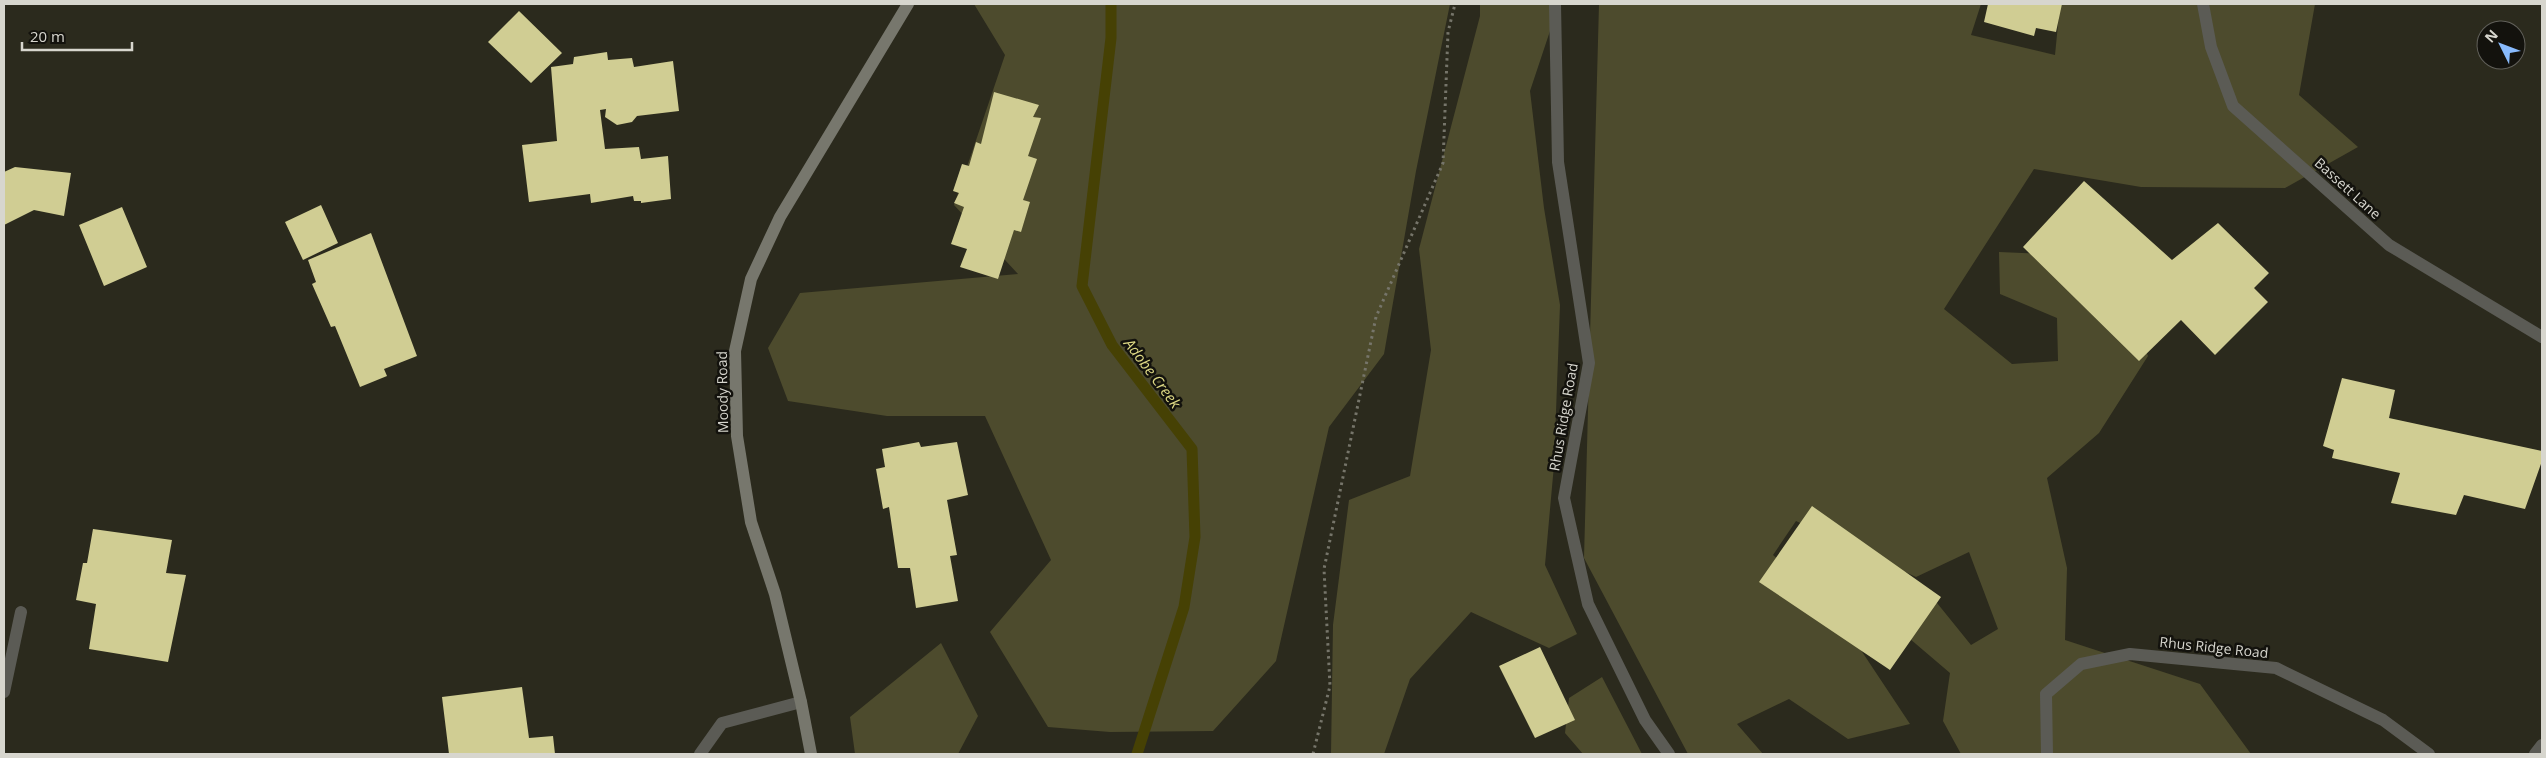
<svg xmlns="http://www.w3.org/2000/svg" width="2546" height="758" font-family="'Open Sans',sans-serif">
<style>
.green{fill:#4d4b2d}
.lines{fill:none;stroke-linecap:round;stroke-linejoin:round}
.stream{stroke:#464104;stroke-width:11}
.building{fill:#d0cd93}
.path{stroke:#76756a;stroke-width:3;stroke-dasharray:2.5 4;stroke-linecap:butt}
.street{stroke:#5b5b55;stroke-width:12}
.secondary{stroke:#77776d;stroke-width:12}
.labels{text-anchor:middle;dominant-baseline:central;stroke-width:5;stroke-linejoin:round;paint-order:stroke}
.street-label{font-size:14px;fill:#d7d6ce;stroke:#13120d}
.water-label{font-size:15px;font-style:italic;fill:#ddd884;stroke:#13120d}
</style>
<rect width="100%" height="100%" fill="#2b2a1d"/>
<!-- green -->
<path class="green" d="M 974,4 L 1450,4 L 1416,171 L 1384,354 L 1329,427 L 1276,661 L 1213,731 L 1110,732 L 1048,727 L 990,632 L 1051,560 L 985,416 L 887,416 L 788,401 L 768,348 L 800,293 L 1018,274 L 954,205 L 1005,55 Z
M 1480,4 L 1559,4 L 1530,91 L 1544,208 L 1560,305 L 1554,465 L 1545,565 L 1577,634 L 1549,648 L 1471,612 L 1410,679 L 1384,754 L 1331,754 L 1333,625 L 1349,500 L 1410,476 L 1431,350 L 1419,249 L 1480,16 Z
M 1599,4 L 1981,4 L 1971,35 L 2055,55 L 2060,4 L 2315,4 L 2299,95 L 2358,147 L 2285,188 L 2141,187 L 2034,169 L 1944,309 L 2012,364 L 2058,361 L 2057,318 L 2000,294 L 1999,252 L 2070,255 L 2125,303 L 2148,356 L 2099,433 L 2047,478 L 2067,568 L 2065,640 L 2200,684 L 2251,754 L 1961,754 L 1943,721 L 1950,673 L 1896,627 L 1933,598 L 1971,645 L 1998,629 L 1969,552 L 1916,577 L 1796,521 L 1773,555 L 1829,602 L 1910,724 L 1848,739 L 1789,699 L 1737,724 L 1763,754 L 1688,754 L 1584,558 Z
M 941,643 L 978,716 L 958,754 L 855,754 L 850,717 Z
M 1602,677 L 1642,754 L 1583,754 L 1565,733 L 1569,698 Z"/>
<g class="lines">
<!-- stream -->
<path class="stream" d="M 1111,4 L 1111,38 L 1082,286 L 1112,345 L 1192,449 L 1195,537 L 1184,607 L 1137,754"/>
</g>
<!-- building -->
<path class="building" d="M 1988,4 L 2062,4 L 2056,32 L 2036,28 L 2034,36 L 1984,22 Z
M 519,11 L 562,53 L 531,83 L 488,42 Z
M 607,52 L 608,60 L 632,58 L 634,67 L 673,61 L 679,111 L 637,116 L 632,122 L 617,125 L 605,117 L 606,109 L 600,110 L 605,149 L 639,147 L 641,159 L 668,156 L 671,199 L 641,203 L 641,201 L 634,201 L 633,196 L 591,203 L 590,194 L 529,202 L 522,145 L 557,141 L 551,67 L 573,64 L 574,57 Z
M 994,92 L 1039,105 L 1033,117 L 1041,118 L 1028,156 L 1037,159 L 1023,200 L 1030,202 L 1021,232 L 1014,230 L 998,279 L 960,267 L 967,249 L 951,244 L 964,207 L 954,203 L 959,193 L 953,191 L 962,164 L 969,166 L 976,142 L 981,144 Z
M 15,167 L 71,173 L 64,216 L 34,210 L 4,225 L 4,172 Z
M 2084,181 L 2172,260 L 2218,223 L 2269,273 L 2254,288 L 2268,302 L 2215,355 L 2181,320 L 2139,361 L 2023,247 Z
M 321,205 L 338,243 L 303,260 L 285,222 Z
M 122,207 L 147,267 L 104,286 L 79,225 Z
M 371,233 L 417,356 L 384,369 L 387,376 L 360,387 L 335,326 L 331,327 L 312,284 L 316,282 L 308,260 Z
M 2342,378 L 2395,390 L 2389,418 L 2542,451 L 2542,461 L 2525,509 L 2464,495 L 2456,515 L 2391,503 L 2400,473 L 2332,458 L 2334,450 L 2323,446 Z
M 919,442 L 921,447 L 957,442 L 968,495 L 947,500 L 957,555 L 950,556 L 958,601 L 916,608 L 910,568 L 898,568 L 889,507 L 883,509 L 876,469 L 885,467 L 882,449 Z
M 1812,506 L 1941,597 L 1890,670 L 1759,582 Z
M 93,529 L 172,540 L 166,573 L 186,575 L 168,662 L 89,649 L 96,604 L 76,600 L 83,563 L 87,563 Z
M 1540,647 L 1575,720 L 1535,738 L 1499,666 Z
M 522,687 L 529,738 L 553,736 L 555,754 L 449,754 L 442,697 Z"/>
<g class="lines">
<!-- path -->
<path class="path" d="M 1313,754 L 1330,686 L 1324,569 L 1376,317 L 1443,163 L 1448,32 L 1455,4"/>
<!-- street -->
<path class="street" d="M 1555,4 L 1558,162 L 1589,363 L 1564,498 L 1588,604 L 1645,720 L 1669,754
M 2203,4 L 2211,47 L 2233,106 L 2389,245 L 2542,337
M 4,692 L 21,612
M 700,754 L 722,723 L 801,702
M 2047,754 L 2046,694 L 2081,664 L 2130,654 L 2276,668 L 2383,720 L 2429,754
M 2535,754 L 2542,745"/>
<!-- secondary -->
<path class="secondary" d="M 811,754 L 801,702 L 775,594 L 751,522 L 737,436 L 735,351 L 751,279 L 780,217 L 908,4"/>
</g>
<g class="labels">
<!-- street labels -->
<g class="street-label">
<text transform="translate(2348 188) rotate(42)">Bassett Lane</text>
<text transform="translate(722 392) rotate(-91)">Moody Road</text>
<text transform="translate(1563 417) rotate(-80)">Rhus Ridge Road</text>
<text transform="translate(2214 647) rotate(6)">Rhus Ridge Road</text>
</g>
<!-- water labels -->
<g class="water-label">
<text transform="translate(1153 373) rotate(53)">Adobe Creek</text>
</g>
</g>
<!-- border -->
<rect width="2546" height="758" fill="none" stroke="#d7d6ce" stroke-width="10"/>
<!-- north arrow -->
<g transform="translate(2501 45) rotate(312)"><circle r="24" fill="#13120d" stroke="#61605a"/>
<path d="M0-4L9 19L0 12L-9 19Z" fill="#88bafc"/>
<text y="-8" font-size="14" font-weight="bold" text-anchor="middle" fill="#d7d6ce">N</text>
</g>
<!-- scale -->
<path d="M22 42v8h110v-8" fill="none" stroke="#d7d6ce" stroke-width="2.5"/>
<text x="30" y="42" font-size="15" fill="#d7d6ce" stroke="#13120d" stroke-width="4" paint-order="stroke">20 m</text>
</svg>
